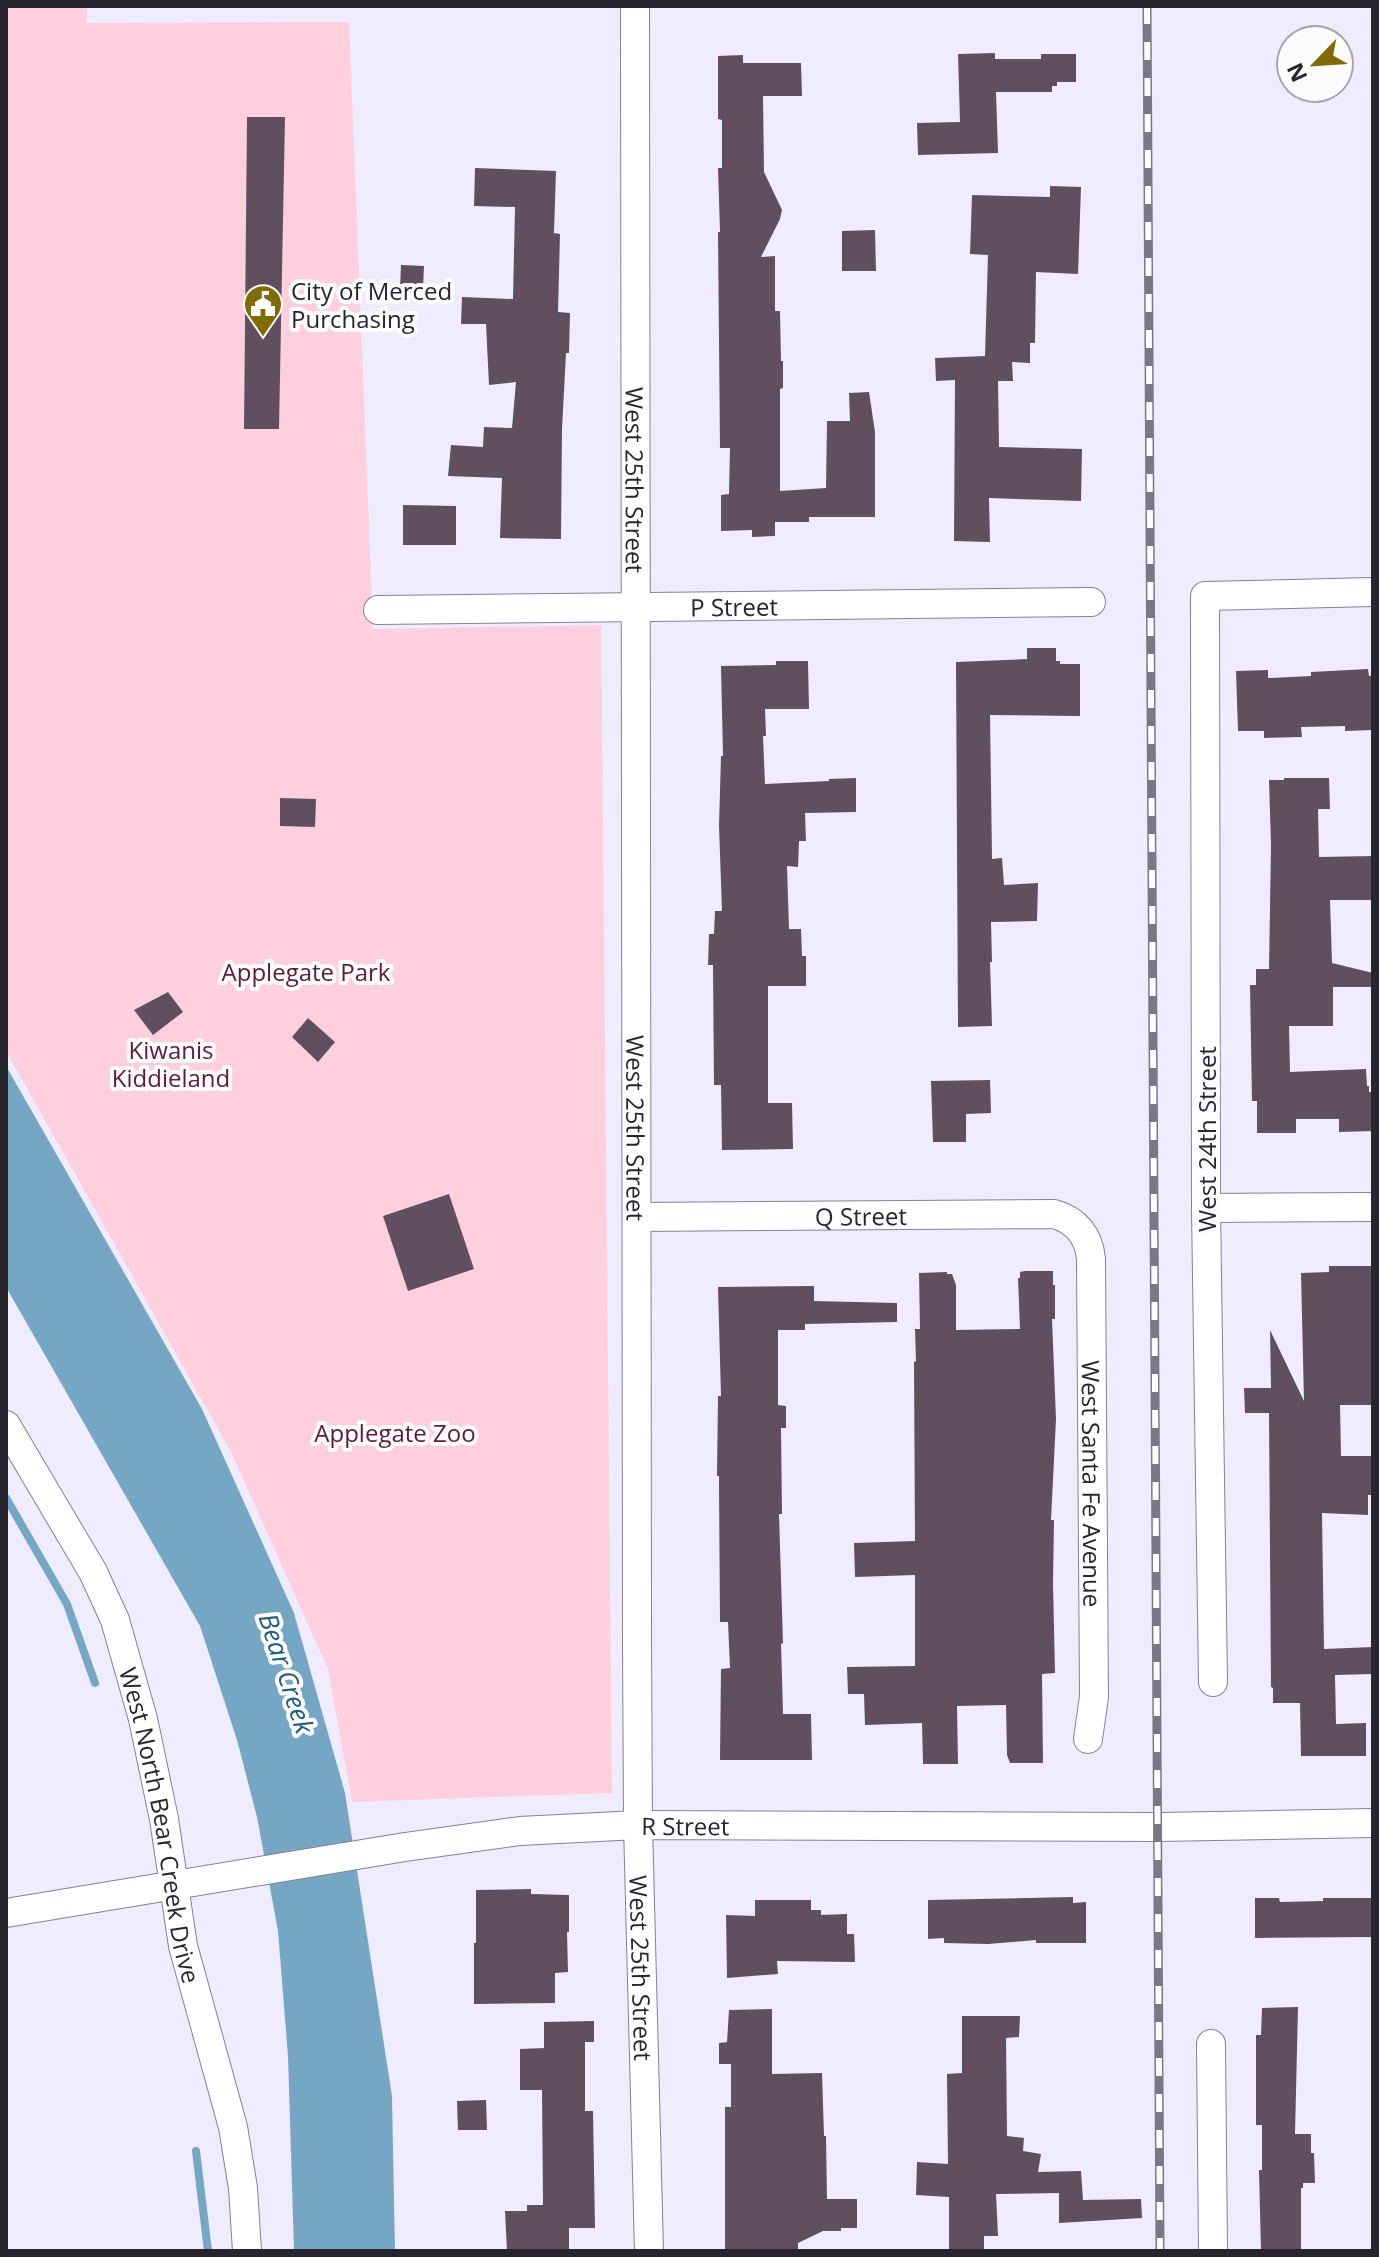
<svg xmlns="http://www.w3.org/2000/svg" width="1379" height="2257" font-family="'Open Sans',sans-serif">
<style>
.green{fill:#fed0dd}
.water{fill:#75a7c4}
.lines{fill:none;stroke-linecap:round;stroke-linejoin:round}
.stream{stroke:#75a7c4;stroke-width:8}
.building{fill:#604f5e}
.minor-casing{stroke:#858096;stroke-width:30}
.minor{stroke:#fff;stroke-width:28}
.rail-casing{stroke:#7b7885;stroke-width:9}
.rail{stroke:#fcfcfc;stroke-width:6;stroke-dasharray:18;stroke-linecap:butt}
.labels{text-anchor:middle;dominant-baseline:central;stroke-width:8;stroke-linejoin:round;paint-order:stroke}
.poi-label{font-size:24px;fill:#27252e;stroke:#fcfcfc;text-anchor:start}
.street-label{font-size:24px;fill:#27252e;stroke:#fcfcfc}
.park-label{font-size:24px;fill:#5e1d36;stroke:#fcfcfc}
.water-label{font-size:26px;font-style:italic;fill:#205d7b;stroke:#fcfcfc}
</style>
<rect width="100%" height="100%" fill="#f0ecff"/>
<!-- green -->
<path class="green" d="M 6,6 L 87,6 L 87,23 L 349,22 L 373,629 L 601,625 L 612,1793 L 352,1802 L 328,1669 L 231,1452 L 6,1051 Z"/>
<!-- water -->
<path class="water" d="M 6,1066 L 202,1409 L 294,1613 L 345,1793 L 392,2096 L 395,2251 L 294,2251 L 288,2056 L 278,1931 L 257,1817 L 237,1740 L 200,1626 L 6,1287 Z"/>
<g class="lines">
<!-- stream -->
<path class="stream" d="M 6,1498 L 67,1604 L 95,1683
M 196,2151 L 208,2251"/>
</g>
<!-- building -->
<path class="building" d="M 995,53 L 995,59 L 1041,59 L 1041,54 L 1076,54 L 1076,82 L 1057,82 L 1057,86 L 1052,86 L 1052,92 L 996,92 L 998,153 L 918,155 L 917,123 L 960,122 L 958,54 Z
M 743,55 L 743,63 L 801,63 L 802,96 L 763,96 L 764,172 L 782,210 L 780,219 L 761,257 L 775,256 L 775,311 L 780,311 L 781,361 L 783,361 L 783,388 L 780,389 L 780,491 L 826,488 L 827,421 L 850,421 L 849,393 L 869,392 L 875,432 L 875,517 L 809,517 L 809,522 L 775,522 L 775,536 L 752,537 L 752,530 L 721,531 L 721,495 L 729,494 L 730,448 L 720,448 L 718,232 L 720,232 L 718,168 L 722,168 L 722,120 L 718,119 L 718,56 Z
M 247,117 L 285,117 L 279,429 L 244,429 Z
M 475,168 L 556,171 L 554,233 L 560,234 L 558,312 L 570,313 L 569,353 L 566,353 L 562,429 L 561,539 L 500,538 L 502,478 L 448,476 L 451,445 L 483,447 L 484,427 L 512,428 L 516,382 L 489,385 L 486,324 L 461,324 L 462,297 L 513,299 L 515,207 L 474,206 Z
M 1050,186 L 1081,187 L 1078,274 L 1036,272 L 1035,343 L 1030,343 L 1030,363 L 1012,362 L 1013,381 L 998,381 L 999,447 L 1082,449 L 1081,501 L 989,498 L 990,542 L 954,541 L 955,380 L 936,381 L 935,358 L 985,356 L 988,255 L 970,254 L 972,195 L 1050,197 Z
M 875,230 L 876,271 L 842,271 L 842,231 Z
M 401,265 L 424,266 L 423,288 L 400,288 Z
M 403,505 L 456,506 L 456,545 L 403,545 Z
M 1027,648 L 1056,648 L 1056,661 L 1060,661 L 1060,664 L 1080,664 L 1080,716 L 990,715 L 992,859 L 1002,858 L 1004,885 L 1038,883 L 1037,921 L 991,922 L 992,962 L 990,962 L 992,1026 L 958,1027 L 956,662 L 1027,659 Z
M 776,661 L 808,661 L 809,709 L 765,709 L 766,736 L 763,736 L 765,784 L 829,781 L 829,779 L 856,778 L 856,812 L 805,813 L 806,841 L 799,841 L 798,867 L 787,866 L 789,929 L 801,929 L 802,956 L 806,956 L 806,986 L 768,986 L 768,1103 L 792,1103 L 793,1149 L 722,1150 L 721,1085 L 714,1085 L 713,965 L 708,965 L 709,934 L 714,934 L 715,911 L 722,911 L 719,826 L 721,756 L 723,756 L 721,666 L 776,665 Z
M 1368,669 L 1369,676 L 1373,675 L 1373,730 L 1345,731 L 1345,726 L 1301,727 L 1302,737 L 1264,738 L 1264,731 L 1238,731 L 1236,671 L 1268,670 L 1268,678 L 1311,676 L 1311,672 Z
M 1284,778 L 1329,778 L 1330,809 L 1318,809 L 1319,857 L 1373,856 L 1373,900 L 1330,900 L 1332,963 L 1373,973 L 1373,987 L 1333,987 L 1333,1026 L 1289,1026 L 1290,1072 L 1366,1069 L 1367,1086 L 1369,1086 L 1369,1092 L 1373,1092 L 1373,1131 L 1339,1132 L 1339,1119 L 1296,1119 L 1296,1133 L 1257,1133 L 1257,1101 L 1252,1101 L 1250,985 L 1256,985 L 1256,969 L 1269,969 L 1271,845 L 1269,780 L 1284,780 Z
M 280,798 L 316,799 L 315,827 L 280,826 Z
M 168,992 L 183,1012 L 153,1035 L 134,1010 Z
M 308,1018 L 335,1042 L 318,1062 L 292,1037 Z
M 990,1080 L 991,1113 L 966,1114 L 966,1142 L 933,1142 L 931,1081 Z
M 449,1194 L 474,1269 L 408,1291 L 383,1216 Z
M 1329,1266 L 1373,1266 L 1373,1405 L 1340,1405 L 1341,1456 L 1373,1456 L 1373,1495 L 1368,1495 L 1368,1515 L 1322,1513 L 1324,1649 L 1373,1647 L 1373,1674 L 1335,1675 L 1336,1724 L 1366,1723 L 1366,1756 L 1301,1756 L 1300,1703 L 1273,1703 L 1273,1688 L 1271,1687 L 1269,1413 L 1245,1413 L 1244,1388 L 1271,1388 L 1270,1330 L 1304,1401 L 1301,1273 L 1329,1272 Z
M 1025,1271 L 1053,1271 L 1053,1285 L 1055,1285 L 1055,1319 L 1052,1319 L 1056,1419 L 1051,1520 L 1054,1520 L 1053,1583 L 1055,1673 L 1042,1674 L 1043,1763 L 1010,1763 L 1007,1755 L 1006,1705 L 957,1706 L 958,1764 L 923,1764 L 922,1723 L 865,1725 L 864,1694 L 848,1694 L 847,1667 L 915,1666 L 915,1575 L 855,1577 L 854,1543 L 915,1541 L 914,1362 L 916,1361 L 915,1329 L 920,1329 L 919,1273 L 947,1272 L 947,1274 L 952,1274 L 956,1285 L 956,1330 L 1020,1329 L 1018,1278 L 1020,1278 L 1020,1272 Z
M 814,1286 L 814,1301 L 897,1303 L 897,1322 L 805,1324 L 805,1330 L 778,1330 L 778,1405 L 786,1406 L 786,1428 L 781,1428 L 782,1514 L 779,1514 L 783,1644 L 781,1643 L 783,1714 L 811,1714 L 812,1760 L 720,1760 L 721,1669 L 730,1668 L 728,1622 L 720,1622 L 719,1486 L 719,1476 L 717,1476 L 718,1396 L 721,1396 L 718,1287 Z
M 531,1889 L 531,1894 L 569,1895 L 569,1932 L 567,1932 L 568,1972 L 555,1973 L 555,2003 L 474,2004 L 474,1943 L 476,1943 L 476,1890 Z
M 1073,1897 L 1073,1903 L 1086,1902 L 1086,1943 L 1036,1943 L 1036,1940 L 988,1944 L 944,1943 L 944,1938 L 928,1939 L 928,1900 Z
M 1255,1898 L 1279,1898 L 1280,1902 L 1323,1901 L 1323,1898 L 1373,1898 L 1373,1937 L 1255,1938 Z
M 755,1900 L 811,1900 L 811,1910 L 821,1910 L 821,1915 L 847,1914 L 847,1934 L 854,1934 L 855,1962 L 777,1961 L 778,1974 L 727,1978 L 726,1915 L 755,1916 Z
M 1298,2007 L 1295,2134 L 1311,2134 L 1311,2153 L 1314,2153 L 1315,2183 L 1303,2183 L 1303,2188 L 1301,2188 L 1301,2251 L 1261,2251 L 1259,2170 L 1262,2170 L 1262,2125 L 1256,2125 L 1256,2035 L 1261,2035 L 1262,2008 Z
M 772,2009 L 772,2074 L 822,2073 L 824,2136 L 826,2136 L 827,2199 L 857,2199 L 857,2228 L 841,2228 L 841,2231 L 823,2231 L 798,2243 L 798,2251 L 725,2251 L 725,2107 L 731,2107 L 731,2064 L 719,2064 L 719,2043 L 727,2042 L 729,2010 Z
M 962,2016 L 1020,2016 L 1019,2037 L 1006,2038 L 1007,2136 L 1024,2138 L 1023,2151 L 1041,2154 L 1038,2172 L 1081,2171 L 1083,2200 L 1141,2199 L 1142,2218 L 1059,2223 L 1059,2193 L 996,2194 L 998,2236 L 984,2236 L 984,2251 L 949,2251 L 949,2197 L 916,2195 L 917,2162 L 948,2164 L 947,2074 L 962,2073 Z
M 594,2021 L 594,2042 L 585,2042 L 585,2111 L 593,2111 L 595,2228 L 569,2228 L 569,2251 L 507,2251 L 505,2211 L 527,2211 L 527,2205 L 543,2205 L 542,2090 L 520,2090 L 520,2049 L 544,2048 L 544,2022 Z
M 486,2100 L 487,2130 L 458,2130 L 457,2101 Z"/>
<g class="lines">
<!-- minor casing -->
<g class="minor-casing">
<g id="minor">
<path id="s1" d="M 635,6 L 637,1641 L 638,1825 L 649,2251"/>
<path id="s2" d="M 378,610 L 1091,602"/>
<path d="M 1206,1208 L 1373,1207"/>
<path id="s3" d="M 637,1217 L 1054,1214 C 1076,1220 1089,1236 1091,1259 L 1094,1697 L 1088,1739"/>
<path id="s4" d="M 6,1425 L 93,1572 L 115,1620 L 143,1719 L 164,1819 L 183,1946 L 233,2127 L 243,2188 L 247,2251"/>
<path d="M 1213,1682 L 1206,1208 L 1205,596 L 1373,592"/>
<path id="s5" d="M 6,1913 L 405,1847 L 520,1831 L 638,1825 L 1158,1827 L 1373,1823"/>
<path d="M 1211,2044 L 1213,2251"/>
</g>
</g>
<!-- minor -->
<use href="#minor" class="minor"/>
<!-- rail casing -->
<g class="rail-casing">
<path id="rail" d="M 1147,6 L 1160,2251"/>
</g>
<!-- rail -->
<use href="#rail" class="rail"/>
</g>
<!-- icons -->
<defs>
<g id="civic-pin" transform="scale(2)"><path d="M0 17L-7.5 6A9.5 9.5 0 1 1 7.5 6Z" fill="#806c06" stroke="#fcfcfc"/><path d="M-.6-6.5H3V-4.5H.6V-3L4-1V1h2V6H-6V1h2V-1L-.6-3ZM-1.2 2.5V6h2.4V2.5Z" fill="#fff"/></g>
</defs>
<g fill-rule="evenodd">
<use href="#civic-pin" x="263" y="304"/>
</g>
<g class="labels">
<!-- poi labels -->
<g class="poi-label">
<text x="291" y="290">City of Merced<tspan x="291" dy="28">Purchasing</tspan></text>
</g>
<!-- street labels -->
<g class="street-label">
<text stroke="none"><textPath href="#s1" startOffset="474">West 25th Street</textPath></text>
<text stroke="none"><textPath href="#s2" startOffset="356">P Street</textPath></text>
<text stroke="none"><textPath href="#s1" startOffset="1122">West 25th Street</textPath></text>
<text transform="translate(1206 1139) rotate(-90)">West 24th Street</text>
<text stroke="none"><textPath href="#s3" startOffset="224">Q Street</textPath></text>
<text stroke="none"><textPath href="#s3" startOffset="704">West Santa Fe Avenue</textPath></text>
<text stroke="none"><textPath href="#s5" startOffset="686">R Street</textPath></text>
<text stroke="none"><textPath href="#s4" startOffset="434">West North Bear Creek Drive</textPath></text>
<text stroke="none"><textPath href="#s1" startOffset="1962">West 25th Street</textPath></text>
</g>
<!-- park labels -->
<g class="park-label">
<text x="306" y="971">Applegate Park</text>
<text x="171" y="1049">Kiwanis<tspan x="171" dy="28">Kiddieland</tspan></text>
<text x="395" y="1432">Applegate Zoo</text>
</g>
<!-- water labels -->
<g class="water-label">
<text transform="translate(287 1673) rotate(72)">Bear Creek</text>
</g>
</g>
<!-- border -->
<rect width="1379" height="2257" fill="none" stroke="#27252e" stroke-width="16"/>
<!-- north arrow -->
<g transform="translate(1315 64) rotate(245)"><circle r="38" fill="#fcfcfc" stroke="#a7a6aa" stroke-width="2"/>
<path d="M0-6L14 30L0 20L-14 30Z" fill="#806c06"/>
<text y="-12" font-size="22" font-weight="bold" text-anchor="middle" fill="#27252e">N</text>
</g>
</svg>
